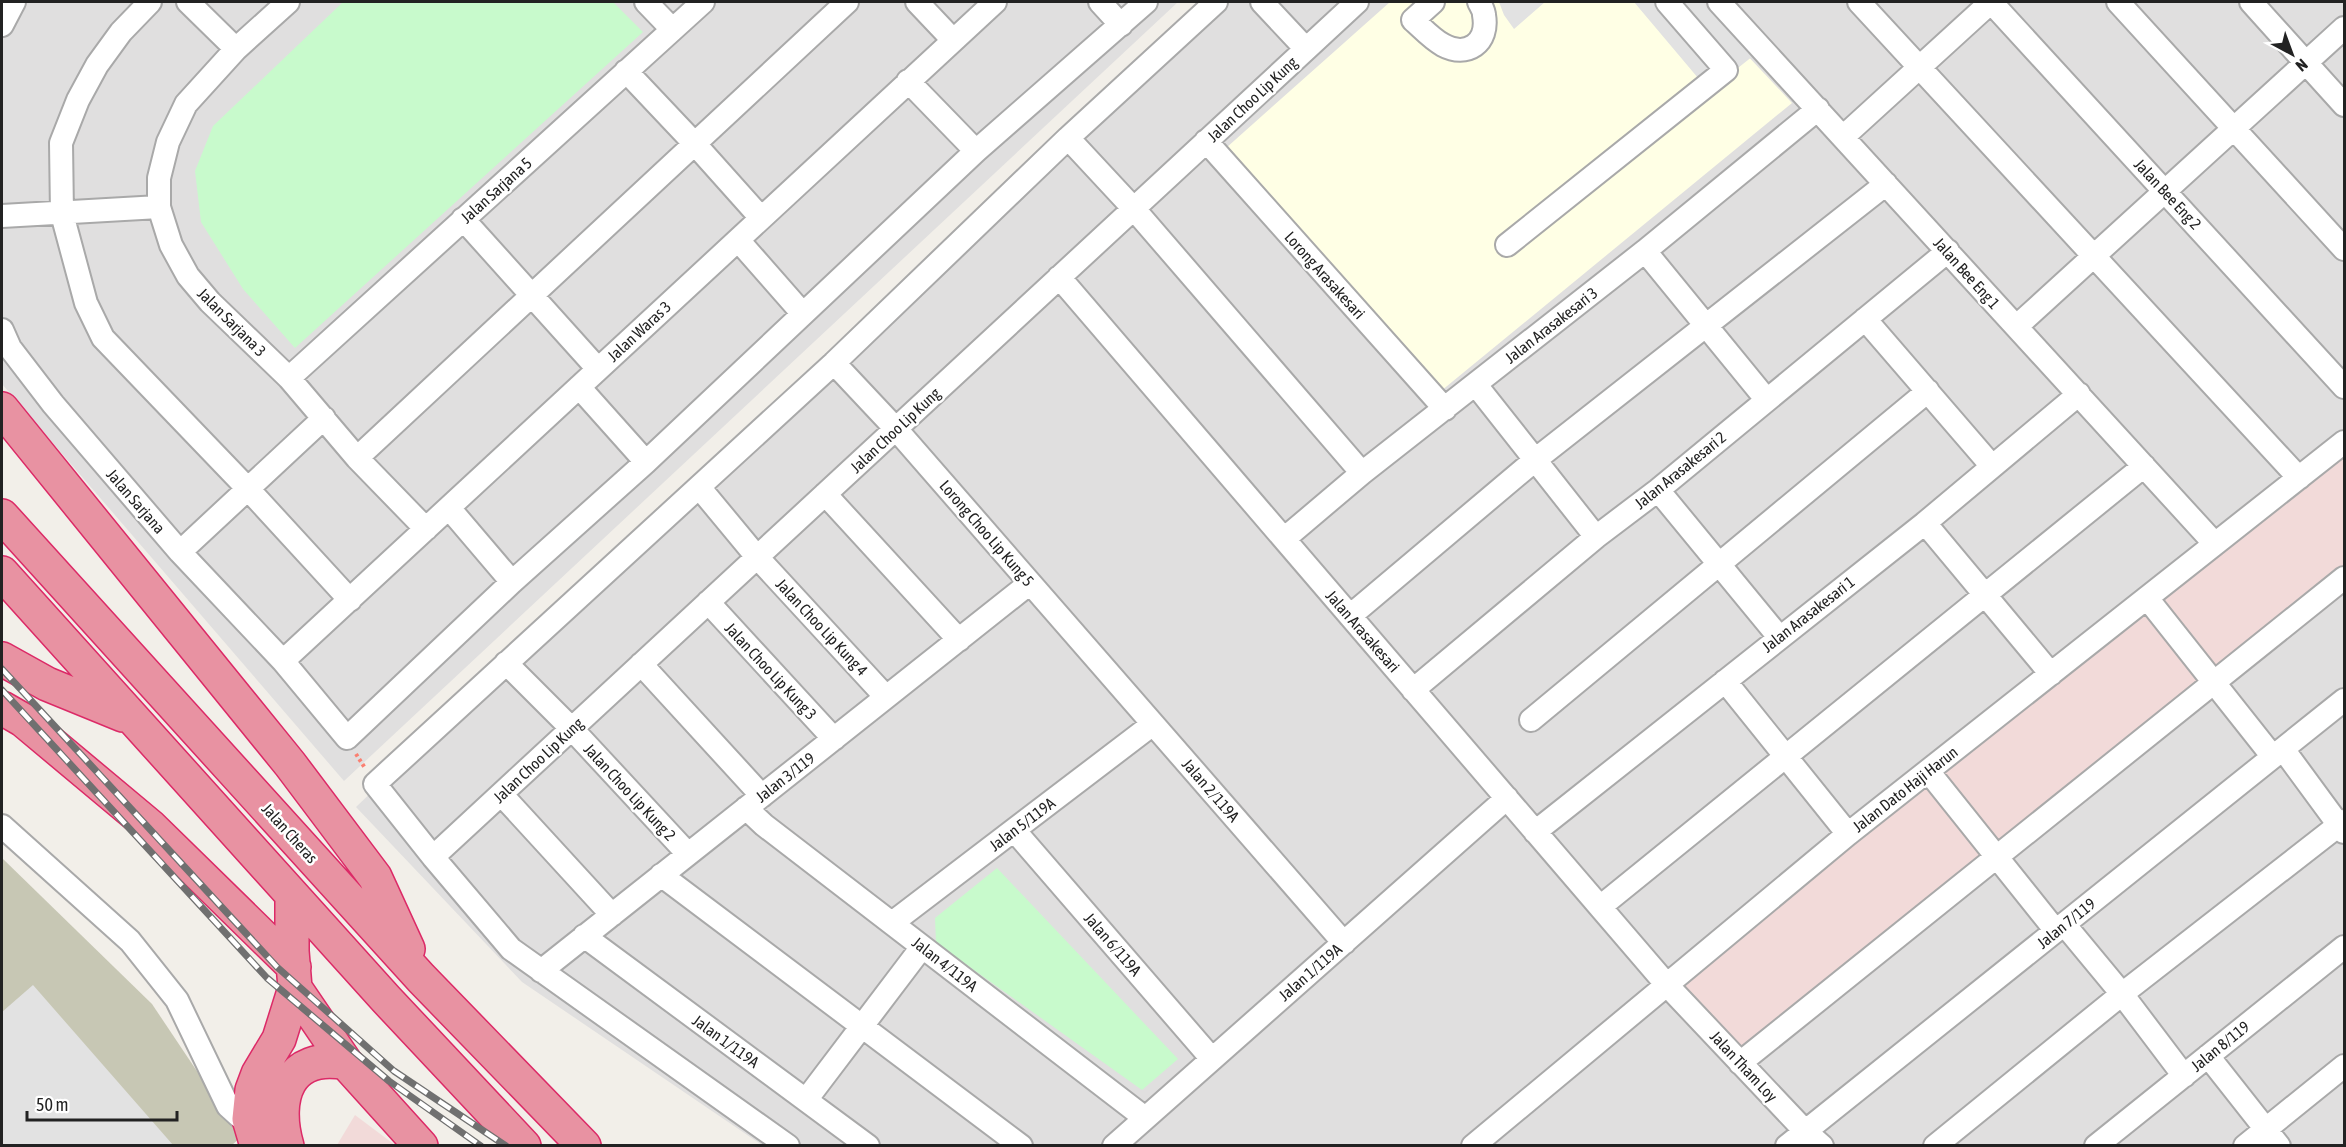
<svg xmlns="http://www.w3.org/2000/svg" width="2346" height="1147" font-family="'Asap Condensed',sans-serif">
<style>
.residential{fill:#e0dfdf}
.commercial{fill:#f2dad9}
.education{fill:#ffffe5}
.construction{fill:#c7c7b4}
.park{fill:#c8facc}
.parking{fill:#e2e2e2}
.lines{fill:none;stroke-linecap:round;stroke-linejoin:round}
.minor-casing{stroke:#a9a9a9;stroke-width:26}
.highway-casing{stroke:#dc2a67;stroke-width:36}
.path{stroke:#fa8072;stroke-width:4;stroke-dasharray:3 3;stroke-linecap:butt}
.minor{stroke:#fff;stroke-width:22}
.highway{stroke:#e892a2;stroke-width:33}
.rail-casing{stroke:#707070;stroke-width:7}
.rail{stroke:#fff;stroke-width:4.5;stroke-dasharray:14;stroke-linecap:butt}
.labels{text-anchor:middle;dominant-baseline:central;stroke-width:5;stroke-linejoin:round;paint-order:stroke}
.street-label{font-size:16px;fill:#222;stroke:#fff}
</style>
<rect width="100%" height="100%" fill="#f2efe9"/>
<!-- residential -->
<path class="residential" d="M 2,2 L 1178,2 L 344,781 L 2,384 Z
M 1209,2 L 2344,2 L 2344,1145 L 762,1145 L 522,982 L 356,807 L 906,279 Z"/>
<!-- commercial -->
<path class="commercial" d="M 2344,452 L 2344,572 L 1743,1055 L 1677,985 L 1855,837 Z
M 355,1115 L 395,1145 L 337,1145 Z"/>
<!-- education -->
<path class="education" d="M 1390,2 L 1697,2 L 1792,103 L 1441,391 L 1226,148 Z"/>
<!-- construction -->
<path class="construction" d="M 2,858 L 152,1004 L 241,1137 L 232,1145 L 2,1145 Z"/>
<!-- park -->
<path class="park" d="M 343,2 L 613,2 L 643,32 L 295,348 L 243,289 L 201,222 L 195,171 L 213,126 Z
M 997,868 L 1178,1059 L 1142,1090 L 936,943 L 935,918 Z"/>
<!-- parking -->
<path class="parking" d="M 1499,2 L 1545,2 L 1514,29 L 1504,15 Z
M 1634,2 L 1702,2 L 1753,56 L 1709,91 Z
M 33,985 L 173,1145 L 2,1145 L 2,1012 Z"/>
<g class="lines">
<!-- minor casing -->
<g class="minor-casing">
<path id="minor" d="M 150,2 L 121,32 L 97,65 L 78,100 L 61,143 L 62,214 L 86,303 L 103,338 L 249,490 L 350,600
M 188,2 L 236,49
M 288,2 L 236,49 L 186,104 L 168,142 L 159,178 L 159,207 L 171,245 L 188,276 L 210,302 L 289,378 L 357,458 L 426,529
M 646,2 L 672,29
M 917,2 L 953,40
M 1100,2 L 1121,25
M 1262,2 L 1306,49
M 1433,2 L 1413,20 C 1422,28 1432,39 1443,45 C 1467,58 1489,43 1484,15 C 1484,11 1481,6 1479,2
M 1719,2 L 2215,544
M 1859,2 L 2299,478
M 1991,2 L 2344,387
M 2118,2 L 2344,249
M 2251,2 L 2344,105
M 2,25 L 14,2
M 626,71 L 694,143 L 761,218
M 908,81 L 976,151
M 1843,137 L 1991,2
M 1068,138 L 1134,209 L 1362,473
M 1206,141 L 1445,409
M 2,216 L 159,207
M 463,219 L 598,369
M 738,240 L 803,314
M 1507,245 L 1726,70 L 1667,2
M 1645,251 L 1766,399
M 1059,277 L 1667,985 L 1805,1131 L 1822,1146
M 1865,319 L 1991,465
M 2017,326 L 2344,28
M 2,330 L 10,348 L 53,404 L 180,552 L 283,661 L 347,738 L 512,582 L 646,462 L 976,151 L 1146,2
M 834,363 L 896,429 L 1344,943
M 289,378 L 703,2
M 1476,385 L 1596,537
M 579,387 L 646,462
M 357,458 L 847,2
M 699,487 L 757,557 L 886,697
M 1658,490 L 1779,637
M 825,494 L 959,640
M 449,508 L 512,582
M 1925,523 L 2051,674
M 1284,539 L 1362,473 L 1645,251 L 1818,109
M 180,552 L 324,418
M 2147,598 L 2273,757
M 708,602 L 834,739
M 1350,616 L 1535,460 L 1886,184
M 283,661 L 995,2
M 506,663 L 572,729 L 688,854
M 641,664 L 762,796
M 1725,681 L 1848,834
M 1413,690 L 1596,537 L 1658,490 L 1948,251
M 1531,720 L 1928,391
M 2283,749 L 2344,832
M 1928,771 L 2056,931
M 501,794 L 612,915
M 746,808 L 764,825 L 1145,1118
M 2,826 L 130,941 L 177,1000 L 228,1106 L 239,1116 L 249,1119
M 1014,830 L 1212,1059
M 1535,832 L 1925,523 L 2079,394
M 433,857 L 1357,2
M 661,875 L 1021,1146
M 1600,907 L 2144,466
M 892,923 L 1153,724
M 2064,924 L 2122,994 L 2184,1076
M 584,936 L 868,1146
M 541,971 L 1030,583
M 2208,1056 L 2279,1146
M 1740,1063 L 2344,578
M 806,1100 L 922,947
M 788,1146 L 511,949 L 433,857 L 375,784 L 834,363 L 1068,138 L 1216,2
M 1114,1146 L 1507,798
M 1473,1146 L 1848,834 L 2344,442
M 1787,1146 L 2344,700
M 1935,1146 L 2122,994 L 2344,821
M 2096,1146 L 2344,947
M 2245,1146 L 2344,1066"/>
</g>
<!-- highway casing -->
<g class="highway-casing">
<path id="highway" d="M 2,409 L 290,764 L 375,877 L 408,949
M 2,516 L 421,978 L 584,1146
M 2,573 L 386,999 L 524,1146
M 2,659 L 47,684 L 123,715
M 2,708 L 23,720 L 151,827 L 294,967
M 295,988 L 346,1063 L 421,1146
M 257,1146 L 249,1119 L 252,1090 L 258,1074 L 279,1039 L 295,988 L 292,951 L 292,895
M 287,1146 C 273,1098 288,1052 346,1063"/>
</g>
<!-- path -->
<path class="path" d="M 356,754 L 365,768"/>
<!-- minor -->
<use href="#minor" class="minor"/>
<!-- highway -->
<use href="#highway" class="highway"/>
<!-- rail casing -->
<g class="rail-casing">
<path id="rail" d="M 2,669 L 277,967 L 394,1071 L 506,1146
M 2,690 L 267,978 L 389,1081 L 481,1146"/>
</g>
<!-- rail -->
<use href="#rail" class="rail"/>
</g>
<g class="labels">
<!-- street labels -->
<g class="street-label">
<text transform="translate(1252 99) rotate(-43)">Jalan Choo Lip Kung</text>
<text transform="translate(496 190) rotate(-42)">Jalan Sarjana 5</text>
<text transform="translate(2168 194) rotate(47)">Jalan Bee Eng 2</text>
<text transform="translate(1967 273) rotate(48)">Jalan Bee Eng 1</text>
<text transform="translate(1325 275) rotate(48)">Lorong Arasakesari</text>
<text transform="translate(232 322) rotate(45)">Jalan Sarjana 3</text>
<text transform="translate(1551 325) rotate(-38)">Jalan Arasakesari 3</text>
<text transform="translate(639 331) rotate(-43)">Jalan Waras 3</text>
<text transform="translate(895 430) rotate(-43)">Jalan Choo Lip Kung</text>
<text transform="translate(1680 470) rotate(-39)">Jalan Arasakesari 2</text>
<text transform="translate(136 501) rotate(49)">Jalan Sarjana</text>
<text transform="translate(987 533) rotate(49)">Lorong Choo Lip Kung 5</text>
<text transform="translate(1808 614) rotate(-38)">Jalan Arasakesari 1</text>
<text transform="translate(822 627) rotate(47)">Jalan Choo Lip Kung 4</text>
<text transform="translate(1363 631) rotate(49)">Jalan Arasakesari</text>
<text transform="translate(771 671) rotate(47)">Jalan Choo Lip Kung 3</text>
<text transform="translate(538 760) rotate(-43)">Jalan Choo Lip Kung</text>
<text transform="translate(785 777) rotate(-38)">Jalan 3/119</text>
<text transform="translate(1905 789) rotate(-38)">Jalan Dato Haji Harun</text>
<text transform="translate(1211 790) rotate(49)">Jalan 2/119A</text>
<text transform="translate(630 792) rotate(47)">Jalan Choo Lip Kung 2</text>
<text transform="translate(1022 824) rotate(-37)">Jalan 5/119A</text>
<text transform="translate(290 833) rotate(48)">Jalan Cheras</text>
<text transform="translate(2066 923) rotate(-39)">Jalan 7/119</text>
<text transform="translate(1113 944) rotate(49)">Jalan 6/119A</text>
<text transform="translate(945 964) rotate(38)">Jalan 4/119A</text>
<text transform="translate(1310 972) rotate(-41)">Jalan 1/119A</text>
<text transform="translate(726 1041) rotate(36)">Jalan 1/119A</text>
<text transform="translate(2220 1046) rotate(-39)">Jalan 8/119</text>
<text transform="translate(1744 1066) rotate(47)">Jalan Tham Loy</text>
</g>
</g>
<!-- border -->
<rect width="2346" height="1147" fill="none" stroke="#222222" stroke-width="6"/>
<!-- north arrow -->
<g transform="translate(2292 54) rotate(139)" stroke="#ffffff" stroke-width="4.5" paint-order="stroke">
<path d="M0-4.5L10 22L0 15L-10 22Z" fill="#222222"/>
<text y="-9" font-size="16" font-weight="bold" text-anchor="middle" fill="#222222">N</text>
</g>
<!-- scale -->
<path d="M27 1111v9h150v-9" fill="none" stroke="#222222" stroke-width="3"/>
<text x="36" y="1111" font-size="18" fill="#222222" stroke="#ffffff" stroke-width="4.5" paint-order="stroke">50 m</text>
</svg>
